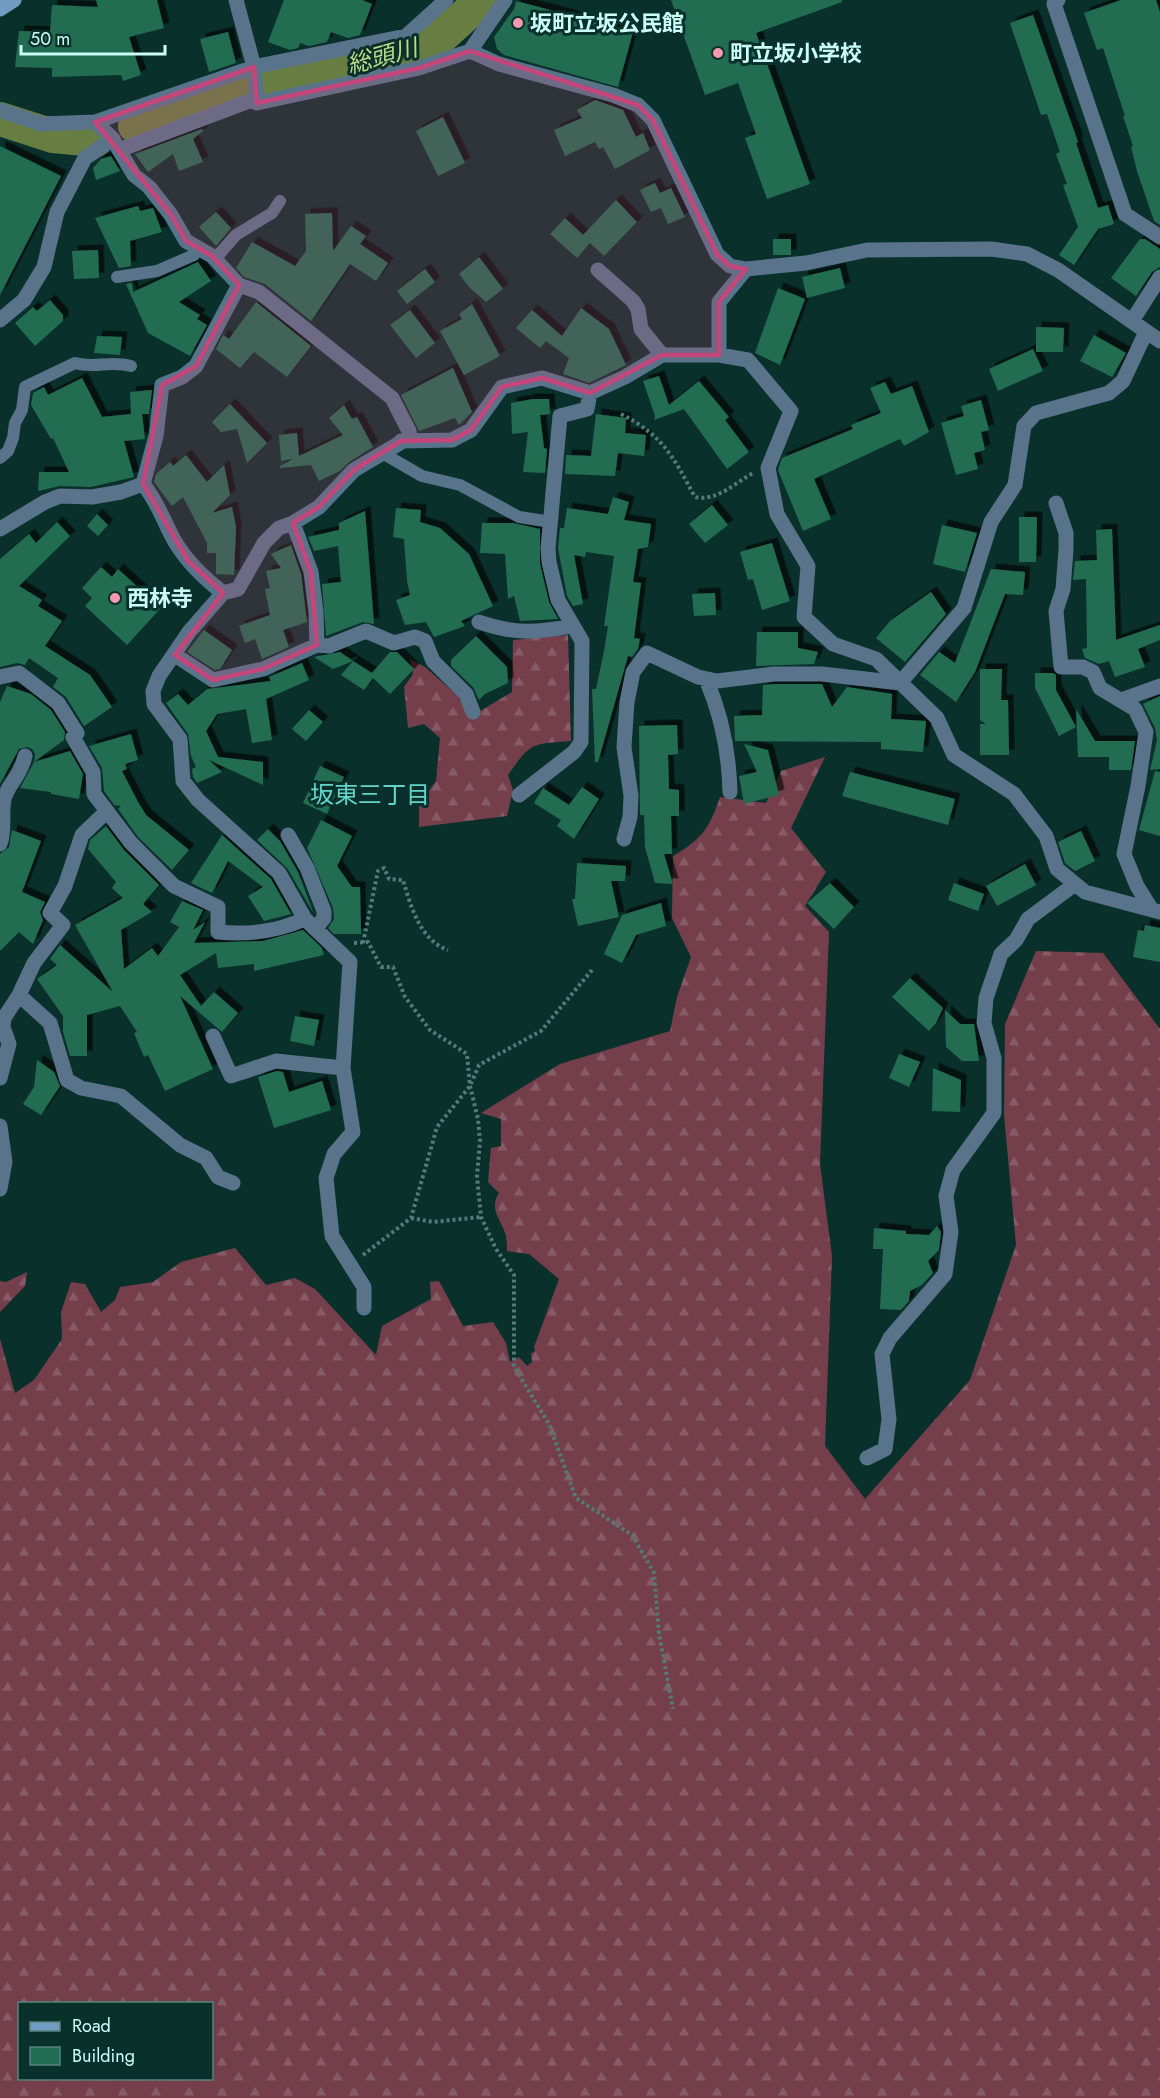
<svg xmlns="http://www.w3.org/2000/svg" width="1160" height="2098" font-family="Jost,'Noto Sans JP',sans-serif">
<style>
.forest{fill:url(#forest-firs);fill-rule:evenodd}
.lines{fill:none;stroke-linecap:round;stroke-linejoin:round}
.river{stroke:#687d42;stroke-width:34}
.building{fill:#226c51;filter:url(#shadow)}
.path{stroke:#517c77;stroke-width:4;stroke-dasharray:3 3;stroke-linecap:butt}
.lane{stroke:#58738a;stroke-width:12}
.street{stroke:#58738a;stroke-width:15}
.secondary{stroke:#729dc2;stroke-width:15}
.marked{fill:#c4467a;fill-opacity:0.2;stroke:#c4467a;stroke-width:4.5;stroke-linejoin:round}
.poi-dot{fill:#f29aae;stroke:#0a302c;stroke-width:2}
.labels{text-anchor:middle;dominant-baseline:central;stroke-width:6;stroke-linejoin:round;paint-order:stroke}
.poi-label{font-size:22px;font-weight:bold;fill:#cafdf6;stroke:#0a302c;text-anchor:start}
.water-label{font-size:24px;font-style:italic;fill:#bbdb84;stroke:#0a302c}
.neighbourhood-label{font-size:24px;fill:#62d5c8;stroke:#0a302c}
</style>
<defs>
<pattern id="forest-firs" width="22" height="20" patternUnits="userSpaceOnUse" patternTransform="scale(1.5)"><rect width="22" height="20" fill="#743e4b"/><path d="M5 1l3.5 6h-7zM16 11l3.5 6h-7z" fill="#865b66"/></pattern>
<filter id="shadow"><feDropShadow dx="5.5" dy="-5.5" stdDeviation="0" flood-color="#0009"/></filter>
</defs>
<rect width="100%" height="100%" fill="#0a302c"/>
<!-- forest -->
<path class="forest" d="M 568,635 L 571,741 C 531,744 531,742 508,775 L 513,790 L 507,816 L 419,827 L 419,804 L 436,781 L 440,738 L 424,724 L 408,728 L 404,687 L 413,674 L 410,659 L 425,667 L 458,696 L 470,717 L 512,692 L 513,640 Z
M 825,757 L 791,828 L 826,872 L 805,906 L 829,932 L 820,1164 L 832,1256 L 825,1446 L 865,1499 L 970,1380 L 1016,1245 L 1004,1115 L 1005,1024 L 1036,951 L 1103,953 L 1160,1029 L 1160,2098 L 0,2098 L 0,1339 L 15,1393 L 34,1380 L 62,1339 L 61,1312 L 71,1282 L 85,1284 L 101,1312 L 115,1300 L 120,1287 L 153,1282 L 181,1262 L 235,1248 L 266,1285 L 295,1278 L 315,1289 L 376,1355 L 382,1326 L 431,1299 L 430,1282 L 439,1281 L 463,1326 L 493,1322 L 506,1343 L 510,1362 L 519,1357 L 527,1366 L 532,1362 L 531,1354 L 535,1351 L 534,1347 L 559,1279 L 529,1254 L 507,1251 C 507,1246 507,1240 506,1236 C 502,1220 488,1210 499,1193 L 488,1182 L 491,1148 L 501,1146 L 501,1119 L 481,1113 L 560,1064 L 670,1031 L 677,997 L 691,957 L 672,918 L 673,856 C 702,839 709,829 720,797 L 766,803 L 781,771 ZM 20,2004 L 212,2004 L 212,2078 L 20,2078 Z
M 27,1272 L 25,1286 L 0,1312 L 0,1281 L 6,1282 Z"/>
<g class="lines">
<!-- river -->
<path class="river" d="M 267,82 L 412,53 L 442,36 L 482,0
M 0,119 L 53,136 L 96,140
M 135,126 L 245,87"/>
</g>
<!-- building -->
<path class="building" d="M 96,0 L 157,0 L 164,28 L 129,37 L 141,75 L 123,81 L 121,75 L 52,77 L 52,68 L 15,67 L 19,31 L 50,32 L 52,5 L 98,7 Z
M 284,0 L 362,0 L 372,4 L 360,35 L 348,38 L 331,32 L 327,42 L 309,46 L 300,43 L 298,48 L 290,50 L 268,42 Z
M 671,0 L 842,0 L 842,2 L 756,33 L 810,184 L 767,199 L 745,138 L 756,134 L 738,83 L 705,95 Z
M 1121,0 L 1156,0 L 1160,12 L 1160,225 L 1154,221 L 1137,171 L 1131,147 L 1133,146 L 1123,116 L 1125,116 L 1103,48 L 1097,50 L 1084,13 Z
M 516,1 L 633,32 L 618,87 L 504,55 L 497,49 L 494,37 L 514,9 Z
M 1033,15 L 1078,142 L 1076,143 L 1098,208 L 1108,205 L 1114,224 L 1098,229 L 1074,265 L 1059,255 L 1078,227 L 1063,185 L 1067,184 L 1056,154 L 1060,152 L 1047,114 L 1041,115 L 1010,23 Z
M 228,32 L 236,63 L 209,72 L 200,39 Z
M 595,100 L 623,110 L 636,137 L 643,133 L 650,150 L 615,169 L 603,147 L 599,149 L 595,142 L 565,156 L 554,130 L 582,118 L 577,110 Z
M 443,117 L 465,163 L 438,176 L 416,131 Z
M 202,129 L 203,131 L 193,139 L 203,162 L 179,171 L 173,154 L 148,172 L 135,154 Z
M 0,146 L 61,176 L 0,295 Z
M 111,156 L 120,171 L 96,180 L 93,168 L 101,159 Z
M 655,183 L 660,193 L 671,188 L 685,217 L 668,224 L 661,208 L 651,212 L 640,190 Z
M 616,200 L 637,222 L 604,256 L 590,243 L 577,258 L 550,234 L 565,218 L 583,235 Z
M 138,206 L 140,211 L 153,208 L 162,232 L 130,241 L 131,266 L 119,268 L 95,218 Z
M 216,212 L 231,228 L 216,246 L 199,227 Z
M 332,213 L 333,251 L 351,226 L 366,236 L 360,244 L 388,263 L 376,281 L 350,264 L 311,321 L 265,284 L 244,277 L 236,268 L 252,242 L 295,266 L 306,251 L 305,214 Z
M 773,239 L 791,239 L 791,255 L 773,255 Z
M 1140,239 L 1145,239 L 1160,249 L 1160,267 L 1152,272 L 1136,296 L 1111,278 Z
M 98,250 L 99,278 L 74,279 L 72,251 Z
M 479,257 L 503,289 L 486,302 L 470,288 L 459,274 Z
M 198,262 L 211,281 L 179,302 L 200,315 L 197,319 L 207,325 L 190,356 L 148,333 L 126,284 L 132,283 L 133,292 Z
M 840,268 L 845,288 L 807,298 L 802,277 Z
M 425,269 L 435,282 L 407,304 L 397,291 Z
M 778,288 L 805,299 L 780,365 L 755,353 Z
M 50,300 L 63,315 L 63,321 L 35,346 L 15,323 L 33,307 L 37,311 Z
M 256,302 L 311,346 L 287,377 L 254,352 L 240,368 L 216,349 L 223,335 L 229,339 Z
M 472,304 L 500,356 L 464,375 L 440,331 L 462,319 L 459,314 Z
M 581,308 L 609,329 L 626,365 L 589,383 L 563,374 L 569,358 L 546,341 L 540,348 L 516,328 L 532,310 L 562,336 Z
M 410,310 L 435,343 L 416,358 L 390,325 Z
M 1036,327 L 1064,328 L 1063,352 L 1036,352 Z
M 1094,335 L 1126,353 L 1112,377 L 1080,361 Z
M 97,336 L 122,337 L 120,355 L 94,353 Z
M 1033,349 L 1043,371 L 998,391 L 989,369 Z
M 453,368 L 472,412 L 459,425 L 455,418 L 419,431 L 401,395 Z
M 659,376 L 669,405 L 699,381 L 729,417 L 725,420 L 749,452 L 727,469 L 684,409 L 654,420 L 655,416 L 643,381 Z
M 82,378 L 102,417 L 131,414 L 130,392 L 152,390 L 149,414 L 142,414 L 145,439 L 124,441 L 134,477 L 91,487 L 60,486 L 38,491 L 39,472 L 69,472 L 53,438 L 51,439 L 31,405 L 33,393 L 44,387 L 48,395 Z
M 885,382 L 891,394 L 912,386 L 929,432 L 904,446 L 900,439 L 814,479 L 831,519 L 803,531 L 778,470 L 782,458 L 853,429 L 851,425 L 881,413 L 870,388 Z
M 533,399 L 549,399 L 550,414 L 540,415 L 544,448 L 547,449 L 545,473 L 523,472 L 528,432 L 512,434 L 511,403 Z
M 981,400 L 989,430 L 981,432 L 985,450 L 974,453 L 978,469 L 956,475 L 941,423 L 964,416 L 961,406 Z
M 230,404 L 267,443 L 247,463 L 237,429 L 221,432 L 212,422 Z
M 344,405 L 352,419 L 357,417 L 373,447 L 349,462 L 340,471 L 319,481 L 311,465 L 280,468 L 280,466 L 293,459 L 281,461 L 279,435 L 297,433 L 299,456 L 343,435 L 329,418 Z
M 596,414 L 626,418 L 625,433 L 646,435 L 644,456 L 618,453 L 615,476 L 565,474 L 566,455 L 591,456 Z
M 186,455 L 207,482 L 224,465 L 230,495 L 212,513 L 232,507 L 236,527 L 234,575 L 216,574 L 216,553 L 207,553 L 207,543 L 183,497 L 172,506 L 154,482 L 156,474 L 170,462 L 173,466 Z
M 613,497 L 629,502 L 624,520 L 651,524 L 648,547 L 638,549 L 633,582 L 641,583 L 634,638 L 640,639 L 638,649 L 632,657 L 628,656 L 598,762 L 595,762 L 592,689 L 596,689 L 604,651 L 608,626 L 604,626 L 614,556 L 586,552 L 585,557 L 574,555 L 583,604 L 573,606 L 567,596 L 558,548 L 560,528 L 564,528 L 567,508 L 608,514 Z
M 712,505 L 728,525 L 705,543 L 689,524 Z
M 396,508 L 421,510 L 420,522 L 440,528 L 469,554 L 493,606 L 461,621 L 465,626 L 434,637 L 426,622 L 405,625 L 396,600 L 410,595 L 407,581 L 404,539 L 393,537 Z
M 365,511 L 374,624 L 363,622 L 326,636 L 322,584 L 341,582 L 338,546 L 314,551 L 308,537 L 339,530 L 339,523 Z
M 97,514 L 108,525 L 98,536 L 87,526 Z
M 1019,517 L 1037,517 L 1036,562 L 1019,562 Z
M 57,522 L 70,536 L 19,586 L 42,600 L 38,606 L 62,621 L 45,646 L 90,675 L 112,707 L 84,726 L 66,697 L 53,687 L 58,678 L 29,658 L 25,665 L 17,663 L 0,667 L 0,559 L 29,534 L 36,543 Z
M 482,523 L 513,523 L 540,529 L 540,564 L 549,602 L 558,619 L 520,621 L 514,596 L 508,599 L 505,554 L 480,553 Z
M 942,525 L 977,533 L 965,572 L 933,564 Z
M 1112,529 L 1116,640 L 1160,625 L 1160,640 L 1138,649 L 1145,667 L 1115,677 L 1109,661 L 1099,664 L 1085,658 L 1082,649 L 1087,648 L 1086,579 L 1073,580 L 1075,561 L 1097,560 L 1096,530 Z
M 772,543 L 790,601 L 762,610 L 753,579 L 748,580 L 740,552 Z
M 291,545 L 301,574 L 307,622 L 283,630 L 289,647 L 262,659 L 255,639 L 245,643 L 239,626 L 270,615 L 265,589 L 270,588 L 266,571 L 281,568 L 271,554 Z
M 101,567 L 112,577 L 118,569 L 161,608 L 127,645 L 85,606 L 92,598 L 82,588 Z
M 991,569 L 1025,572 L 1023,595 L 1005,594 L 975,672 L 956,702 L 920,675 L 939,652 L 955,663 Z
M 931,592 L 946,614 L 905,662 L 876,638 L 890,621 Z
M 715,593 L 716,615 L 694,616 L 692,594 Z
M 204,630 L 232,650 L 220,669 L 215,670 L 187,652 Z
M 757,632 L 798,632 L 798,648 L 818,652 L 814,664 L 756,666 Z
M 476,636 L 507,667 L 508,683 L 485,694 L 479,700 L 473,687 L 451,666 L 451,660 Z
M 340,652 L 353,661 L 333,669 L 314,657 Z
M 390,652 L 397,652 L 414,669 L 390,694 L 373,678 L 364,690 L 341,675 L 353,661 L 372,673 Z
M 302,663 L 309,680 L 266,699 L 272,740 L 252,743 L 246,709 L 217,714 L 206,731 L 218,757 L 263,762 L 263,785 L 209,760 L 222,772 L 197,783 L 193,777 L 192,769 L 196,767 L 191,756 L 188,734 L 166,703 L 178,694 L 188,705 L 207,689 L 271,681 L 269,677 Z
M 980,669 L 1002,669 L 1001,700 L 1008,700 L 1009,755 L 980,755 L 980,724 L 986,724 L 980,720 Z
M 1035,673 L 1053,673 L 1056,675 L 1056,690 L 1076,727 L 1059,736 L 1035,688 Z
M 775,684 L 822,684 L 832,707 L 847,687 L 892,694 L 891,719 L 926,721 L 923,752 L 881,749 L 881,742 L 735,741 L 734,716 L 762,715 L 763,685 Z
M 7,686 L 31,694 L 51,710 L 65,732 L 64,740 L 34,762 L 35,754 L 32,749 L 27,747 L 19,749 L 0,784 L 0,702 Z
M 1160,696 L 1160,769 L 1150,770 L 1157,740 L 1155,728 L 1143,704 Z
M 1076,709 L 1095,741 L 1135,741 L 1131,770 L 1109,770 L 1109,757 L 1078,757 Z
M 309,710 L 323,722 L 306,741 L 292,729 Z
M 677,725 L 678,754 L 668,755 L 669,789 L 679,790 L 679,816 L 671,816 L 672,854 L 664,854 L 673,884 L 655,883 L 645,847 L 644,815 L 640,815 L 639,726 Z
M 131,734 L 138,760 L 125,764 L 127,769 L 122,771 L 138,802 L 146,815 L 189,850 L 172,870 L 138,837 L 118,809 L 121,806 L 114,805 L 104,791 L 102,768 L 89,746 Z
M 744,744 L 768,750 L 779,795 L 744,804 L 739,776 L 757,772 Z
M 70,751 L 83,774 L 79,799 L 51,794 L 51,792 L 20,788 L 34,762 Z
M 320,766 L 344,777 L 327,814 L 303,803 Z
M 1155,771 L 1160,772 L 1160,836 L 1139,830 Z
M 850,772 L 955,799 L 948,825 L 842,796 Z
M 582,787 L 599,799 L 574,839 L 557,826 L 561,820 L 534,803 L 543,788 L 569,805 Z
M 321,820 L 352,836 L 337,866 L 352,887 L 360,887 L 361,934 L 334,934 L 328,928 L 334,919 L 333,908 L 307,848 Z
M 106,826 L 124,850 L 159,885 L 143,904 L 152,912 L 121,930 L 124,969 L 152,948 L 158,956 L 179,927 L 170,922 L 182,901 L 203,910 L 193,930 L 205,922 L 194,943 L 263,941 L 303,930 L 322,948 L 324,955 L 254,971 L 254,964 L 218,968 L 216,953 L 180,975 L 201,1006 L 214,992 L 238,1013 L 222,1032 L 180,996 L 213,1069 L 165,1091 L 148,1055 L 144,1057 L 134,1033 L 137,1032 L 120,1006 L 87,1015 L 87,1056 L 70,1056 L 63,1032 L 63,1016 L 37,979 L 57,965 L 50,959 L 60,945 L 113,992 L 75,925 L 123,898 L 112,888 L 116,882 L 88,849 L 90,840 Z
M 268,829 L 280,841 L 298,872 L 314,914 L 287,868 L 257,840 Z
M 12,830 L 41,841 L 22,892 L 45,902 L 40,912 L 43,920 L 33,944 L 19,932 L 0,951 L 0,854 L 9,847 Z
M 1081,831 L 1095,861 L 1075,871 L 1065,863 L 1058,842 Z
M 222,835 L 271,879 L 291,914 L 264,921 L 248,896 L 263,887 L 228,861 L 212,893 L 191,883 Z
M 577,863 L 626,866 L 625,881 L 611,881 L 619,917 L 578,926 L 572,899 L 575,899 Z
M 1025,864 L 1036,885 L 997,906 L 986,886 Z
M 830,883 L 854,907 L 834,929 L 807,903 Z
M 954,883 L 984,894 L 978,911 L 948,900 Z
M 661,903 L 666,926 L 636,935 L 622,963 L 604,954 L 622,915 Z
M 1145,925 L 1160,928 L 1160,962 L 1133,957 L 1138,930 L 1144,931 Z
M 910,978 L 943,1008 L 936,1023 L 929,1031 L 892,997 Z
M 945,1010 L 960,1024 L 974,1024 L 979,1061 L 962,1061 L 946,1047 Z
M 295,1016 L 319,1020 L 314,1046 L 290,1041 Z
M 899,1054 L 920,1062 L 909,1087 L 889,1078 Z
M 37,1060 L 54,1072 L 60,1086 L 41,1115 L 23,1104 L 34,1087 Z
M 933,1068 L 961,1080 L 960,1112 L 932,1111 Z
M 277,1071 L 283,1072 L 289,1092 L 322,1081 L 331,1110 L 274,1128 L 258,1077 Z
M 937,1226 L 941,1232 L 939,1250 L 928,1261 L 933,1273 L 922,1285 L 910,1291 L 909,1301 L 901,1310 L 880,1309 L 883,1249 L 873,1249 L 874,1228 L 906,1231 L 906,1234 L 929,1235 Z"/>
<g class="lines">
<!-- path -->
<path class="path" d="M 621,414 C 664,436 673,457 695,497 C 716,502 735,483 753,473
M 354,943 L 368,942 L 381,967 L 393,967 L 405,997 L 430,1030 L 467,1054 L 470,1086 L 478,1119 L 480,1141 L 477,1176 L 481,1217 L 496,1249 L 514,1275 L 514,1367 L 549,1424 L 576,1498 L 632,1535 L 654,1573 L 659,1634 L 673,1709
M 363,943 L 378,871 L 384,868 L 389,879 L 403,880 C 411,907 420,940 448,950
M 411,1218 L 433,1222 L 481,1217
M 363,1255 L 411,1218 L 437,1127 L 470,1086 L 479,1065 L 541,1031 L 592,970"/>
<!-- lane -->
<path class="lane" d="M 215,259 L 236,235 L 272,213 L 280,201
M 117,277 L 157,271 L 194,255 L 198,249
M 384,454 L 422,476 L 460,485 L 519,517 L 551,522
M 0,458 L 8,451 L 13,438 L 15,423 L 22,410 L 25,387 L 75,363 C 96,369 109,360 131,366"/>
<!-- street -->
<path class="street" d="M 236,0 L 254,67 L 257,103
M 1058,0 L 1054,4 L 1125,214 L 1160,237
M 470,51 L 499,64 L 613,95 L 638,105 L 653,120 L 717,254 L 730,266 L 746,269 L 806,263 L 867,250 L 991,249 L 1027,254 L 1058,270 L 1160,341
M 0,110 L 41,124 L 95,122 L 113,139 L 119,150 L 252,100 L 257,103 L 419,68 L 470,51 L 505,0
M 95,122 L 254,67 L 406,36 L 446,0
M 119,150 L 134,175 L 149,187 L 171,215 L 186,241 L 212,256 L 239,285 L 259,292 L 392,398 L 409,431 L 410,437 L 354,470 L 319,507 L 293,523 L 279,528 L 264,543 L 238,589 L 223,593 L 189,632 L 159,676 L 153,691 L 154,704 L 180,739 L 183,781 L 198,800 L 279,873 L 305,919 L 350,962 L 343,1068 L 353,1132 L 334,1154 L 326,1178 L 332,1236 L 364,1287 L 364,1308
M 598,270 L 633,301 L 638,309 L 641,329 L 662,355
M 0,320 L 24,300 L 44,267 L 57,212 L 85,158 L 113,139
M 1132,321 L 1160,277
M 719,355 L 719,302 L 746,269
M 401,441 L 452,440 L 471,430 L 502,387 L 542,378 L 590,393 L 625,377 L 662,355 L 719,355 L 748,360 L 791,411 L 768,468 L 777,514 L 808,566 L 804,617 L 833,644 L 876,659 L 937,718 L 954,755 L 1014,794 L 1046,836 L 1057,869 L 1085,892 L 1160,912
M 143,484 C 160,505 164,524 177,545 C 189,564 205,579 223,593
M 1056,503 L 1066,533 L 1066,550 L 1063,589 L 1056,611 L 1061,667 L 1083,667 L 1093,672 L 1100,688 L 1135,709 L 1146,732 L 1138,786 L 1124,854 L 1137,886 L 1150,907
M 293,523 L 311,572 L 316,612 L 317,645 L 329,646 L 366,631 L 394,643 L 415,637 L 425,641 L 433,661 L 466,694 L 473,712
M 0,529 L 45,502 L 60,496 L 92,497 L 121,492 L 143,484 L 156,436 L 162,385 L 182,377 L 196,366 L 239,285
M 479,622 C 514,634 535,633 572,626
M 175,655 L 213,680 L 263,669 L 317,645
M 0,677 L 19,673 L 58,703 L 77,733 L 73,737 L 93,772 L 94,794 L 131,843 L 174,886 L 218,907 L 218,932 C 249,935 276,932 305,919
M 706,679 C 722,716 729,751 730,792
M 900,683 L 964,608 L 991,522 L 1015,485 L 1024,426 L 1036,413 L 1109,393 L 1123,381 L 1146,332
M 1121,700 L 1160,686
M 519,795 L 574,752 L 581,742 L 582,641 L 558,600 L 549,562 L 548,548 L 560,416 L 587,409 L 590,393
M 288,835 L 307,868 L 324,911 L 324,918 L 315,929
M 624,839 L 630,817 L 631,796 L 624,747 L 627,702 L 633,672 L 647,653 L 698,677 L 717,681 L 774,674 L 822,674 L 900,683
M 0,844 C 6,829 0,811 5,796 C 11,780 20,777 25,756
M 19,995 L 50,1023 L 67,1080 L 81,1088 L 121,1096 L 180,1145 L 206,1158 L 218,1177 L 233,1183
M 213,1036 L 231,1076 L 276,1061 L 343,1068
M 0,1078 L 9,1044 L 3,1027 L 4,1018 L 19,995 L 34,963 L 63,925 L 50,913 L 65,886 L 82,835 L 107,811
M 0,1126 L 5,1162 L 0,1189
M 867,1458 L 885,1449 L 889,1419 L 882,1354 L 890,1338 L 945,1274 L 951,1232 L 946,1196 L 953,1170 L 994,1113 L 994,1058 L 984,1023 L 986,998 L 1001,954 L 1016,940 L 1028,919 L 1075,884"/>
<!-- secondary -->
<path class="secondary" d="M 0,9 L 14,0"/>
</g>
<!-- marked area -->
<path class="marked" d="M 470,51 L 638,105 L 653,120 L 717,254 L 730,266 L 746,269 L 719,302 L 719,355 L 662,355 L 590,393 L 542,378 L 502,387 L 471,430 L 452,440 L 401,441 L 354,470 L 319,507 L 293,523 L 311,572 L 317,645 L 263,669 L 213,680 L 175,655 L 223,593 L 188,561 L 143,484 L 162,385 L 196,366 L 239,285 L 212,256 L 186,241 L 171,215 L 95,122 L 254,67 L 257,103 L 419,68 Z"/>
<!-- markers -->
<g class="poi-dot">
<circle cx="518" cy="23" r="6"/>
<circle cx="718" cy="53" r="6"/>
<circle cx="115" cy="598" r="6"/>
</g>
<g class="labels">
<!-- poi labels -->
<g class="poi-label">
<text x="530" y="23">坂町立坂公民館</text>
<text x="730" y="53">町立坂小学校</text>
<text x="127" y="598">西林寺</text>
</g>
<!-- water labels -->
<g class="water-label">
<text transform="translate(382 56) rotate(-15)">総頭川</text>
</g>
<!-- neighbourhood labels -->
<g class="neighbourhood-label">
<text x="370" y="794">坂東三丁目</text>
</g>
</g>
<!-- legend -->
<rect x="18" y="2002" width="195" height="78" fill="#0a302c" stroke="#57827d" stroke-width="1.5"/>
<rect x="30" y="2022" width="30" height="9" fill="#729dc2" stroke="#57827d" stroke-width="1.5"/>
<text x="72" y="2032" font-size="18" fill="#cafdf6">Road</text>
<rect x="30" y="2047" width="30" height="18" fill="#226c51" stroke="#57827d" stroke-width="1.5"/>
<text x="72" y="2062" font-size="18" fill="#cafdf6">Building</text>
<!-- scale -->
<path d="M21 45v9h144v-9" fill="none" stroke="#cafdf6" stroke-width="3"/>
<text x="30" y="45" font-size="18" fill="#cafdf6" stroke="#0a302c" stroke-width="4.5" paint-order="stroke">50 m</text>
</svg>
